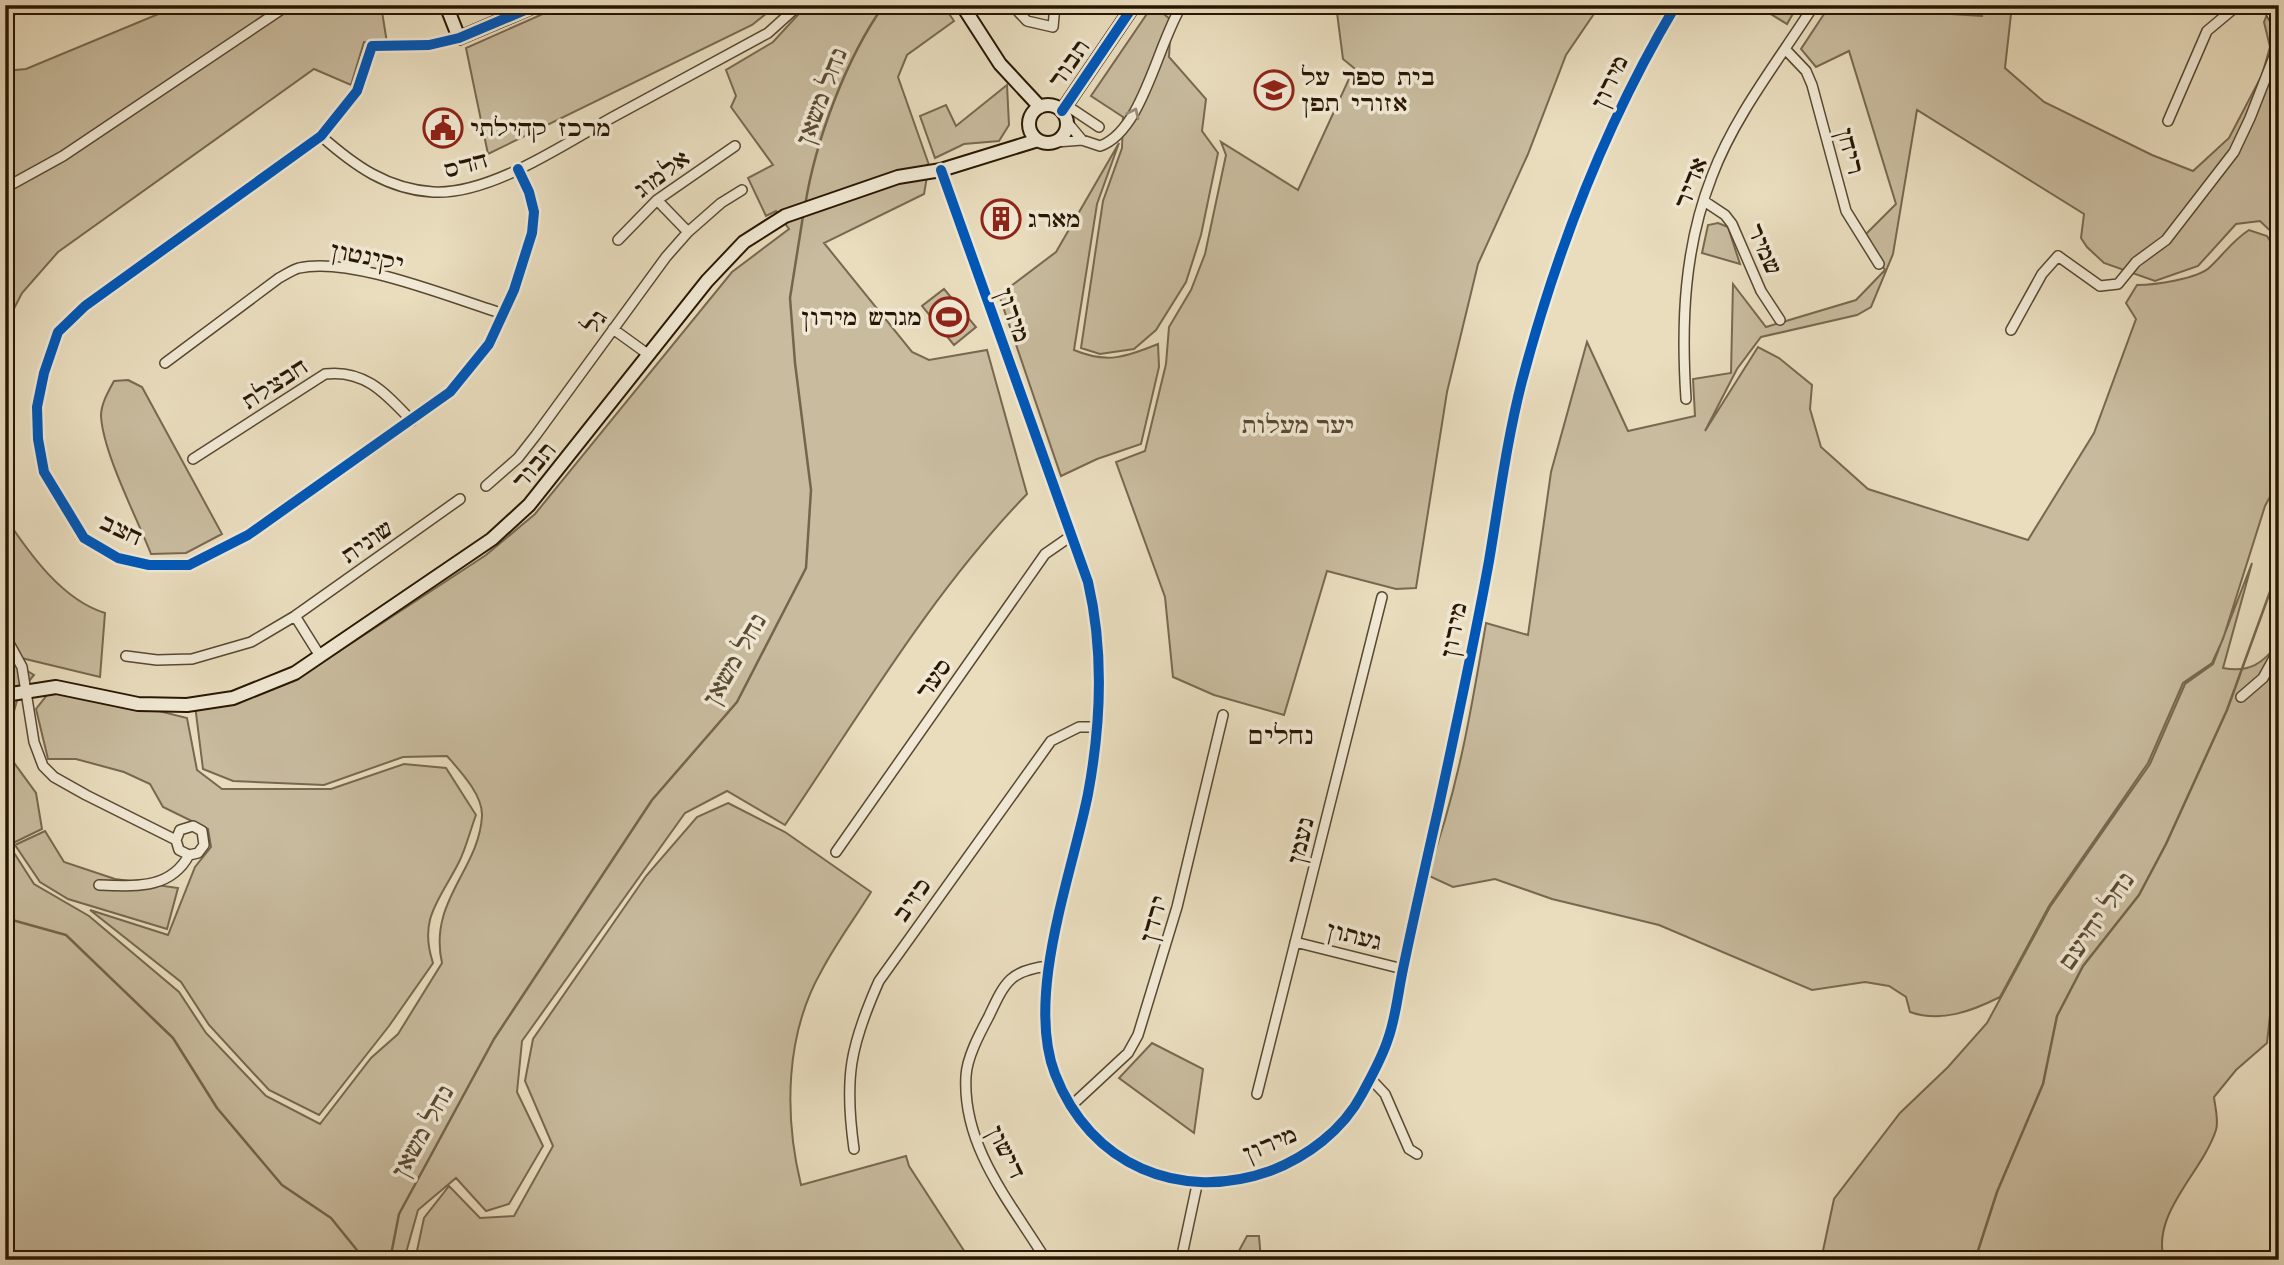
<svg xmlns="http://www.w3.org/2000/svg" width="2284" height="1265" font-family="Cardo,'Frank Ruhl Libre',serif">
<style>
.green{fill:#c8bb9e;stroke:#786850;stroke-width:2}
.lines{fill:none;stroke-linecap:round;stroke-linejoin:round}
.stream{stroke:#74654c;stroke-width:2.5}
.street-casing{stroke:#584831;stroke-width:12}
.secondary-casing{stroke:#281602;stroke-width:16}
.street{stroke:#f1e9d5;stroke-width:9}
.secondary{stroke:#f1e9d5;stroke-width:12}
.cycleway-casing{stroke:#f1e9d5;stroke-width:15}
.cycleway{stroke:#0057b8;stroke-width:10}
.oneway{stroke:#978a76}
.labels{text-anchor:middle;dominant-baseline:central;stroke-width:7;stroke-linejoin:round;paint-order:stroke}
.street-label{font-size:23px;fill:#281602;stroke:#f1e9d5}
.poi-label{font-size:23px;fill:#281602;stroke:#f1e9d5;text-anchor:start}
.park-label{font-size:23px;font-style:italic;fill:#584831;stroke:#f1e9d5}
.water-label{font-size:24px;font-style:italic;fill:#5b4a34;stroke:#f1e9d5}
.neighbourhood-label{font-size:24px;font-weight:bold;fill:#281602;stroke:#f1e9d5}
</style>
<rect width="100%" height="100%" fill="#e9ddbe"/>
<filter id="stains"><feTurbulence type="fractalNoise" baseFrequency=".00286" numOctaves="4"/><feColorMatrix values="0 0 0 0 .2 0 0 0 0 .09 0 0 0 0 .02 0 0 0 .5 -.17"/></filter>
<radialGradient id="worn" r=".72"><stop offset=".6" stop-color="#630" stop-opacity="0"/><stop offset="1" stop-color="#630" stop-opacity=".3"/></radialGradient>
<!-- green -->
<path class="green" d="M 180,5 L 381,5 L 387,43 L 364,42 L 351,85 L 314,69 L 58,252 L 22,293 L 5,326 L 5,71 L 26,69 Z
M 563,5 L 777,5 L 752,25 L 488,154 L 466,48 Z
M 807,5 L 943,5 L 954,21 L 907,55 L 898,77 L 929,165 L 924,194 L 824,243 L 912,352 L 929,360 L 987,350 L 1027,494 C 932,592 861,713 785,825 L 727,791 L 685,813 L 522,1041 L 517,1092 L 543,1146 L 509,1204 L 486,1211 L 456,1178 L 418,1210 L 404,1260 L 5,1260 L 5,815 L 14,803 L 5,777 L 5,658 L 34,675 L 19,693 L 10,726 L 12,760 L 36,793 L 42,829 L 9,845 L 34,884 L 89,916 L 179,992 L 206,1033 L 266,1096 L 320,1124 L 371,1058 L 398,1034 L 442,963 C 428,901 479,870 482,816 C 483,795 460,771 447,756 L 403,757 L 324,785 L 233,781 L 203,769 L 195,705 L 283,681 L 335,654 L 486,555 L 535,514 L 732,272 L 789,229 L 776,211 L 766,216 L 748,178 L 773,165 L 731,107 L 736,96 L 726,70 L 773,42 Z
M 1153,5 L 1171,20 L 1169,57 L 1206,99 L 1202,131 L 1218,153 L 1201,235 L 1186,282 L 1156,330 L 1134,349 L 1100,354 L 1081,348 L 1103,201 L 1122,148 L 1123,117 L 1091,96 Z
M 1336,5 L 1600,5 L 1566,55 L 1528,154 L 1478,264 L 1447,392 L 1416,588 L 1396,589 L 1327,571 L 1284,715 L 1214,695 L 1173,677 L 1165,597 L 1116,462 L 1145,451 L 1166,364 L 1169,327 L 1191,290 L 1205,254 L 1226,155 L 1221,142 L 1298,190 L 1354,68 L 1343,59 Z
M 1756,5 L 1798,5 L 1787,24 Z
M 1830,5 L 1886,5 L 1886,10 L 1982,16 L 1982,5 L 2012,5 L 2005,68 L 2044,102 L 2152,155 L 2193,171 L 2229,138 L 2262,75 L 2270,47 L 2264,22 L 2271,5 L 2279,5 L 2279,239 L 2260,221 L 2236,224 L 2198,266 L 2155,281 L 2104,263 L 2087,247 L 2081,238 L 2084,214 L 1917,110 L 1893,254 L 1871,307 L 1857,315 L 1761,337 L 1737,369 L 1705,431 L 1758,347 L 1779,358 L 1812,385 L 1810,409 L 1821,447 L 1868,489 L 2028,540 L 2094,433 L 2136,319 L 2126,303 L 2137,285 C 2154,285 2198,279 2210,267 C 2224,254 2232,241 2249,230 L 2267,236 L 2279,255 L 2279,480 L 2265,506 L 2223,639 L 2212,663 L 2183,683 L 2148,763 L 2049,906 L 2000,997 C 1972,1011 1941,1023 1910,1012 L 1906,997 L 1889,986 L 1865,982 L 1812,990 L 1659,925 L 1552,899 L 1495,879 L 1453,887 L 1427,875 C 1458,790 1471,712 1486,623 L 1528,635 L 1551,472 L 1587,342 L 1628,431 L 1695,416 L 1693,379 L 1731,373 L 1733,284 L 1766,327 L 1856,300 L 1885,270 L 1864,236 L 1896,204 L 1849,51 L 1816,67 L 1801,49 Z
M 1007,85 L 1009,125 L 999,141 L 964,144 L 935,158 L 920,116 L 946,105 L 956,126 Z
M 1119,143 L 1097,204 L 1074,350 C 1107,364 1126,357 1158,344 L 1159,367 L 1141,444 L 1097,459 L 1061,476 L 999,295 L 1056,252 Z
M 1718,223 L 1728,227 L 1740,264 L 1702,253 L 1708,225 Z
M 944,289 L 976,327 L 954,345 L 922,306 Z
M 128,380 L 142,387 L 222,534 L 186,553 L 151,554 C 137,518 103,453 101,416 C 101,404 108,392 114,381 Z
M 5,517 C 29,553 62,600 105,613 L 100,677 L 9,655 L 5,651 Z
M 2252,563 L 2223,668 C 2249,673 2263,664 2279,642 L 2279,932 L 2267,1043 L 2236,1070 L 2214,1097 C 2215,1107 2219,1121 2216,1130 C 2202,1173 2151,1213 2164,1260 L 1821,1260 L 1834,1199 L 1900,1113 L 1948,1067 L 1987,1023 L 2050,907 L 2150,764 L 2185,684 L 2213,664 Z
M 55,685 L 187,718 L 197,770 L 222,789 L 331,789 L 404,764 L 446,768 L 476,815 C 470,831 466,848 459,862 C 440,900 418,918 433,963 L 389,1026 L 319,1115 L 269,1090 L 209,1025 L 181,982 L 90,910 L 168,935 L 195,867 L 211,847 L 208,829 L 163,807 L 150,784 L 124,772 L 76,759 L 48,759 L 36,709 Z
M 728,803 L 785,832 L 871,892 C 855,918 836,943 822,970 C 785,1034 784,1115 801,1185 L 906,1156 L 909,1166 L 970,1260 L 415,1260 L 424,1218 L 449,1186 L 480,1218 L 514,1216 L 553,1146 L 525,1081 L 533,1039 L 646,876 L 697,817 Z
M 45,831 L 64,862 L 115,879 L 178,888 L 167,929 L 68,899 L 40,882 L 15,845 Z
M 1152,1043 L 1203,1069 L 1194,1133 L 1119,1078 Z
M 1247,1236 L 1259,1236 L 1261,1260 L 1234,1260 Z"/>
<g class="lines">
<!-- stream -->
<path class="stream" d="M 805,206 C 815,142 846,58 884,5
M 5,918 L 66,935 L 173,1038 L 217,1108 L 282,1185 L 331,1218 L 365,1260
M 390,1260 L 399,1214 L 494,1039 L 652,800 L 737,702 L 806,568 L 811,490 L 795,363 L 790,298 L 803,216
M 1975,1260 L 1997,1192 L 2043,1084 L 2057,1016 L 2083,966 L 2139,895 L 2166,844 L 2227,710 L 2279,567"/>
<!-- street casing -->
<g class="street-casing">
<path id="street" d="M 1012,5 L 1027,21 L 1053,27 L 1055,5
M 2267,5 L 2279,28
M 5,11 L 36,5
M 459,38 L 429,45 L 372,46 L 357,91 L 321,136 L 85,306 L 58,332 L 44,373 L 37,407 L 38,439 L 44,472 L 84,538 L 118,558 L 149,565 L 189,565 L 248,535 L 450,392 L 489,344 L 514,290 L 532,233 L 534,212 L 529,192 L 518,169
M 1786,50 L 1806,71 L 1812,85 L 1846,211 L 1879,264
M 1066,105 L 1099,127
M 2168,121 L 2207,31 L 2238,5
M 1067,122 L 1082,140
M 321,136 C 355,166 387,189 433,192 C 491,195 564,144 613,117 C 665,89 716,61 768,33 L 799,5
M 1056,142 L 1082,140 L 1100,146 C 1143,131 1158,42 1182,5
M 941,170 L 1088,582 C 1104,651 1101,724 1088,794 C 1072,874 1025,996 1055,1074 C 1090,1165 1180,1203 1270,1171 C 1307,1157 1343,1130 1362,1094 C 1371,1077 1382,1058 1388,1039 C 1396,1017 1398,992 1403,969 C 1414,916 1426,863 1438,810 C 1456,727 1474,644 1489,561 C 1499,501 1507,439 1522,381 C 1557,249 1606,122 1676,5
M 5,188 L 63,156 L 285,7
M 657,200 L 688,232
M 1704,201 L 1725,215 L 1732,224 L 1761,291 L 1780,320
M 618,240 L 657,200 L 735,146
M 613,329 L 649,355
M 2011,330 L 2042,274 L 2058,256 L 2100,286 L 2118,284 L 2136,262 L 2166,240 L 2234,152 L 2250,118 L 2279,44
M 165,363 L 279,278 C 285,275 292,270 299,268 C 351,256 451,298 504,314
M 1686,399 C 1681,322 1684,248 1712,176 C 1735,115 1779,60 1814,5
M 193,459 L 325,374 C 365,369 386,394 412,421
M 486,486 L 518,458 L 536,435 L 666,257 L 688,232 L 721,203 L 742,190
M 295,616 L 320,656
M 5,636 L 22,667 L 34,742 L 43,766 L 54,777 L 86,795 L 176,840
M 126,656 L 157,660 L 192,659 L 251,642 L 295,616 L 460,499
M 2241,697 L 2263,678 L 2279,649
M 836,852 L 1045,554 L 1071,536
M 99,885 C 135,886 170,890 189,855 L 198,853 L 204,845 L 202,831 L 193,826 L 180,830 L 176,840 L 179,850 L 189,855
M 1295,942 L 1403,969
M 1370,1078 L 1385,1094 L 1409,1149 L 1417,1154
M 1257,1094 L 1382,597
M 1071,1106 L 1128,1053 L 1138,1035 L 1177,907 L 1223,715
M 854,1149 C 844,1078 850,1046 879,981 L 1051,741 L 1079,727 L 1096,727
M 1046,1260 C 1011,1203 962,1147 966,1076 C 967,1057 980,1033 989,1016 C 1005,982 1010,970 1049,966
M 1181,1260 L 1197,1185"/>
</g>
<!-- secondary casing -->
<g class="secondary-casing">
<path id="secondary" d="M 446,5 L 459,38 L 537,5
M 962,5 L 1000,64 L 1040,107
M1029 124a19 19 0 1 1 38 0a19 19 0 1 1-38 0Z
M 1062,111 L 1134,5
M 5,695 L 56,687 L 138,704 L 187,705 L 233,698 L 295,673 L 492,539 L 529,505 L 707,281 L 744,242 L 785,216 L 898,177 L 941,170 L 1038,140"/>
</g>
<!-- street -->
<use href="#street" class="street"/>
<!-- secondary -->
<use href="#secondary" class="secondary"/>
<!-- cycleway casing -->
<g class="cycleway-casing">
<path id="cycleway" d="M 1062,111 L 1134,5
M 518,169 L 529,192 L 534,212 L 532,233 L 514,290 L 489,344 L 450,392 L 248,535 L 189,565 L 149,565 L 118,558 L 84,538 L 44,472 L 38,439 L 37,407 L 44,373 L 58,332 L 85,306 L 321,136 L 357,91 L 372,46 L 429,45 L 459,38 L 537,5
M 941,170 L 1088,582 C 1104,651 1101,724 1088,794 C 1072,874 1025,996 1055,1074 C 1090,1165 1180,1203 1270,1171 C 1307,1157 1343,1130 1362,1094 C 1371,1077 1382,1058 1388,1039 C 1396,1017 1398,992 1403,969 C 1414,916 1426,863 1438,810 C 1456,727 1474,644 1489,561 C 1499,501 1507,439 1522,381 C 1557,249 1606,122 1676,5"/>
</g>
<!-- cycleway -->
<use href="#cycleway" class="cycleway"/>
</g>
<!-- one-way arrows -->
<defs><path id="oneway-chevron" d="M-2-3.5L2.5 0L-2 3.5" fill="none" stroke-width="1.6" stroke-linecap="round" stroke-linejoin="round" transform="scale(1.75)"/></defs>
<use class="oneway" href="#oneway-chevron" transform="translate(1134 113) rotate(-65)"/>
<!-- icons -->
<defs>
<g id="school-ring" transform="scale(2.0125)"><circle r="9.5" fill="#f1e9d5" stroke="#8f2418" stroke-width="1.5"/><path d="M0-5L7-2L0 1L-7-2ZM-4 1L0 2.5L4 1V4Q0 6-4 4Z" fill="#8f2418"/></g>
<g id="civic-ring" transform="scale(2.0125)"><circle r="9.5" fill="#f1e9d5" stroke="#8f2418" stroke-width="1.5"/><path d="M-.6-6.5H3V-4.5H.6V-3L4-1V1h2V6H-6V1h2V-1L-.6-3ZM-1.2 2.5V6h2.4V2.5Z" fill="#8f2418"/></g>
<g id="building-ring" transform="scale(2.0125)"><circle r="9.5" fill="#f1e9d5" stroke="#8f2418" stroke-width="1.5"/><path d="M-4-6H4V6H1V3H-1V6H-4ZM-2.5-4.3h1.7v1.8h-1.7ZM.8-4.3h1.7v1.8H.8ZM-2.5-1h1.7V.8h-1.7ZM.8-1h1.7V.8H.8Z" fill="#8f2418"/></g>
<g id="stadium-ring" transform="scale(2.0125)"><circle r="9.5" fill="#f1e9d5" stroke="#8f2418" stroke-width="1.5"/><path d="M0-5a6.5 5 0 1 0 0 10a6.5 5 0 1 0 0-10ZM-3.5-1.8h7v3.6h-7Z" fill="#8f2418"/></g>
</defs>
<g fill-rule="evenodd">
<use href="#school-ring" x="1274" y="90"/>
<use href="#civic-ring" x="443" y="128"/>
<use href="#building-ring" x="1001" y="219"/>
<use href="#stadium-ring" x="949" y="317"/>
</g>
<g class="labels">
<!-- street labels -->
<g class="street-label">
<text transform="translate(1069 64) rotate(-55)">תבור</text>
<text transform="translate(1610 82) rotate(-65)">מירון</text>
<text transform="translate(1850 151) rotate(75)">ריחן</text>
<text transform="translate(466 165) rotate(-15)">הדס</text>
<text transform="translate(662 174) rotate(-37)">אלמוג</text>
<text transform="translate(1691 183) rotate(-69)">אדיר</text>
<text transform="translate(1764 249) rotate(66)">שמיר</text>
<text transform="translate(367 257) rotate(11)">יקינטון</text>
<text transform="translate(1013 315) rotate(70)">מירון</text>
<text transform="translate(595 322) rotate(-54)">גל</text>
<text transform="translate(275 384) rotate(-33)">חבצלת</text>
<text transform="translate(534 466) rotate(-50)">תבור</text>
<text transform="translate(121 530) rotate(25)">חצב</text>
<text transform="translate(367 542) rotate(-35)">שונית</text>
<text transform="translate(1454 630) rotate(-79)">מירון</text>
<text transform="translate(934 679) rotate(-55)">סער</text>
<text transform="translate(1301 841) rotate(-76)">נעמן</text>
<text transform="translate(912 900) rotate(-55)">כזיב</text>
<text transform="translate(1154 919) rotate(-75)">ירדן</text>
<text transform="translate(1354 936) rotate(14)">געתון</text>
<text transform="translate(1270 1144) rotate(-23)">מירון</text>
<text transform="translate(1006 1152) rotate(63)">דישון</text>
</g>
<!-- poi labels -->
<g class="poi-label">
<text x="1301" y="77">בית ספר על<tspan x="1301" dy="26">אזורי תפן</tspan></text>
<text x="470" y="128">מרכז קהילתי</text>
<text x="1028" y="219">מארג</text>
<text x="922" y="317" text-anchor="end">מגרש מירון</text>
</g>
<!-- park labels -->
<g class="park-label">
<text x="1298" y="425">יער מעלות</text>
</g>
<!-- water labels -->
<g class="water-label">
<text transform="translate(822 97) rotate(-69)">נחל משאן</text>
<text transform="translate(735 660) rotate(-60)">נחל משאן</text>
<text transform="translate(2097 921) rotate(-55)">נחל יחיעם</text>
<text transform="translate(423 1132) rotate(-61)">נחל משאן</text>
</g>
<!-- neighbourhood labels -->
<g class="neighbourhood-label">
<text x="1281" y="736">נחלים</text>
</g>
</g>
<!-- margin -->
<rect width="2284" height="1265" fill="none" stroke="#e9ddbe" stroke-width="28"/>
<rect x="7" y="7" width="2270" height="1251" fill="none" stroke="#281602" stroke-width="3.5"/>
<rect x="14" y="14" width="2256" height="1237" fill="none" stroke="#281602" stroke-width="2"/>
<rect width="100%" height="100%" filter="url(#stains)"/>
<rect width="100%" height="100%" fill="url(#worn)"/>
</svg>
